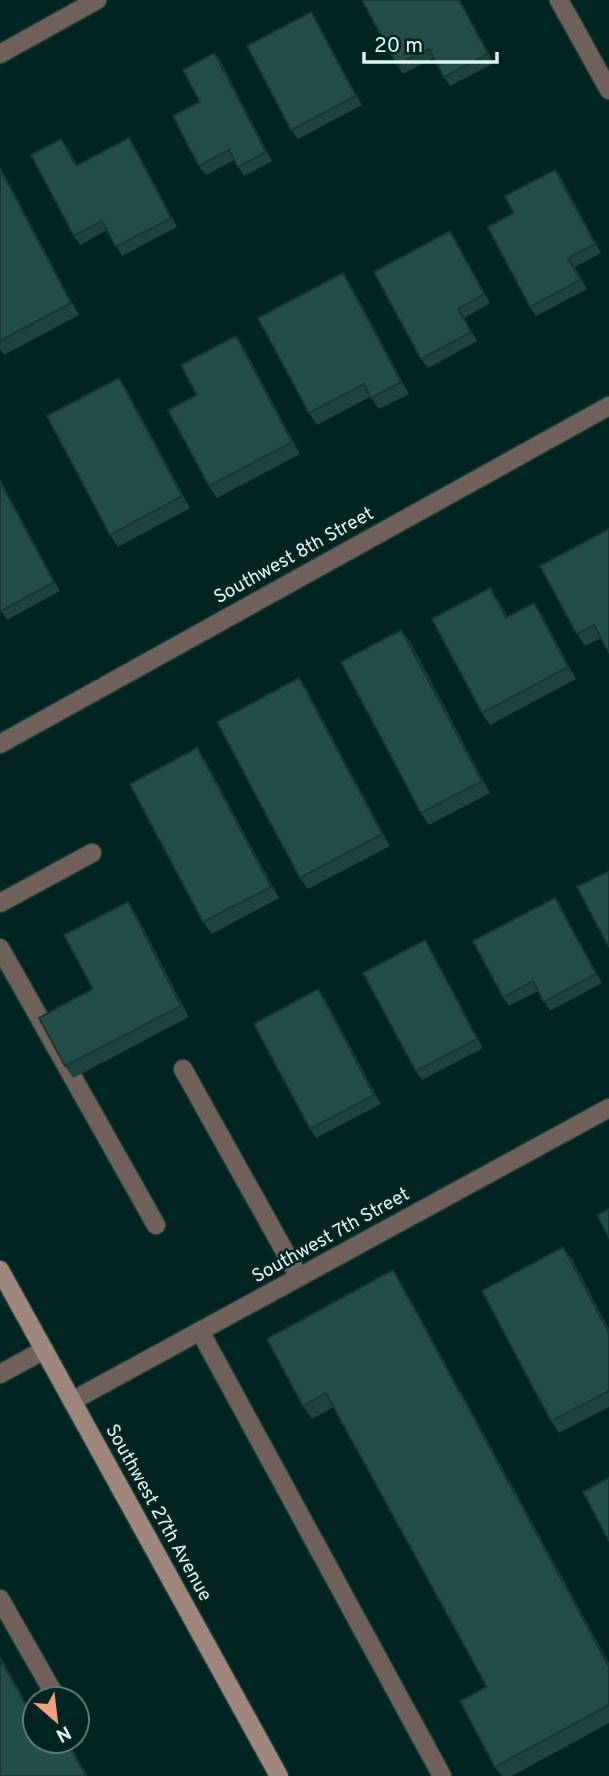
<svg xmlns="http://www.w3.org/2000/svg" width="609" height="1776" font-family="Overpass,sans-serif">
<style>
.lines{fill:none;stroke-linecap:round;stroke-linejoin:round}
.lane-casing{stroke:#21413e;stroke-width:21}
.street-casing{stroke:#21413e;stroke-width:21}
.secondary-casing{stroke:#21413e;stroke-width:21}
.lane{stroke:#70615b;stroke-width:18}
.street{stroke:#70615b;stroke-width:18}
.secondary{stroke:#9f877e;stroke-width:18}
.wall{fill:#1f4340}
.shaded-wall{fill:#193734}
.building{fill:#244e4a;stroke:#193734;stroke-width:2}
.labels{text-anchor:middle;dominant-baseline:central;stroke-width:5;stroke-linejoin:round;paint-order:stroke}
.street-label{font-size:19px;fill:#def5f2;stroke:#022421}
</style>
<rect width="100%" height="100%" fill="#022421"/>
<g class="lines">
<!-- lane casing -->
<g class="lane-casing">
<path id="lane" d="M 0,903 L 92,853
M 0,948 L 156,1225
M 183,1069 L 299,1277
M 200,1331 L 442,1776
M 0,1599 L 57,1699"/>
</g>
<!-- street casing -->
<g class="street-casing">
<path id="street" d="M 559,0 L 609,90
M 0,54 L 97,0
M 0,744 L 609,406
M 0,1374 L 44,1350
M 72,1401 L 609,1108"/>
</g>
<!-- secondary casing -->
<g class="secondary-casing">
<path id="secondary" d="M 0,1270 L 279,1776"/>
</g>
<!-- lane -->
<use href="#lane" class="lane"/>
<!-- street -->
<use href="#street" class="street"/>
<!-- secondary -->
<use href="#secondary" class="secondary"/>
</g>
<!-- wall -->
<path class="wall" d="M 460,0 L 494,63 L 450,86 L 444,77 L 434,58 L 403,74 L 397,65 Z
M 311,12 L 317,21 L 362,105 L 298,139 L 291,130 Z
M 214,53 L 221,62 L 272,161 L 244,176 L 234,160 L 206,175 L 199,166 L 200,102 Z
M 129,138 L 135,147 L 177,227 L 122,256 L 107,230 L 80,245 L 74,236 L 68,148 L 77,166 Z
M 0,167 L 79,315 L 4,355 L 0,349 Z
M 555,170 L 562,179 L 601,253 L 575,267 L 587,289 L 536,316 L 530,307 L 514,213 Z
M 456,240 L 490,303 L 464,318 L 477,341 L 428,368 L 421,359 Z
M 351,285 L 409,394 L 379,409 L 370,397 L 317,425 L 309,413 Z
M 236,336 L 244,348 L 300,454 L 217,498 L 209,486 L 197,395 Z
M 119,378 L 127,390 L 190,508 L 118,547 L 110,535 Z
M 0,479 L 60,591 L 7,620 L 0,609 Z
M 609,529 L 609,653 L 601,638 L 585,646 L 577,634 Z
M 498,600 L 508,617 L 534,603 L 542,615 L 576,679 L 490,725 L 482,713 Z
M 410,641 L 490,793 L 429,825 L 421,813 Z
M 307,690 L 390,846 L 308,889 L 300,878 Z
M 197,748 L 205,760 L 279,898 L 212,934 L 203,922 Z
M 555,898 L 561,907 L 602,983 L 550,1011 L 538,991 L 509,1006 L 503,997 Z
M 136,914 L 189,1017 L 73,1078 L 65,1066 L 93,989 Z
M 425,940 L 431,949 L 483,1048 L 422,1080 L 416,1071 Z
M 325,999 L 381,1104 L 316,1138 L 310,1129 Z
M 572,1259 L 609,1329 L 609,1407 L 559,1433 L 551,1421 Z
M 402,1284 L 609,1663 L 609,1723 L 512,1776 L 502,1776 L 495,1767 L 487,1687 L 334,1407 L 312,1419 L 303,1406 Z"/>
<!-- shaded-wall -->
<path class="shaded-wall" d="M 459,0 L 460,0 L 494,63 L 488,54 Z
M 311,12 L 317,21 L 362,105 L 356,96 Z
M 214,53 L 221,62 L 272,161 L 266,152 Z
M 129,138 L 135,147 L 177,227 L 171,218 Z
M 61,139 L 68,148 L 83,175 L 76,166 Z
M 0,167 L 3,172 L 79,315 L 71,303 L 0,169 Z
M 555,170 L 562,179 L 601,253 L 595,244 Z
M 450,231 L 456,240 L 490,303 L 484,294 Z
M 568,258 L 575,267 L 587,289 L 580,280 Z
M 343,273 L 351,285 L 409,394 L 401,382 Z
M 458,309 L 464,318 L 477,341 L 471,332 Z
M 236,336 L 244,348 L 300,454 L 292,442 Z
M 119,378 L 127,390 L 190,508 L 182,496 Z
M 0,479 L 60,591 L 54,582 L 0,482 Z
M 490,588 L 498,600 L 514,630 L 506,618 Z
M 534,603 L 542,615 L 576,679 L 568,667 Z
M 401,630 L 410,641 L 490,793 L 482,781 Z
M 299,678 L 307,690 L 390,846 L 382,834 Z
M 197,748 L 205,760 L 279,898 L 271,887 Z
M 555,898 L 561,907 L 602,983 L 596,974 Z
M 128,902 L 136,914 L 189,1017 L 181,1006 Z
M 425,940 L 431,949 L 483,1048 L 477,1039 Z
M 318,989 L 325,999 L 381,1104 L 374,1095 Z
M 563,1247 L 572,1259 L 609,1329 L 609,1333 Z
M 393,1270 L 402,1284 L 609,1663 L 609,1667 Z
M 0,1655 L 35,1719 L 35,1722 L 0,1659 Z
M 66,1741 L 68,1741 L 88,1776 L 86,1776 Z"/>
<!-- building -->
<path class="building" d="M 362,0 L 459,0 L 488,54 L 444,77 L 429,49 L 397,65 Z
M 311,12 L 356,96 L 291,130 L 247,46 Z
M 214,53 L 266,152 L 238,167 L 229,150 L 199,166 L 173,116 L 200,102 L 183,70 Z
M 129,138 L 171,218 L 116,247 L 102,221 L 74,236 L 31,155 L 61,139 L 76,166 Z
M 0,169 L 71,303 L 0,341 Z
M 555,170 L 595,244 L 568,258 L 580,280 L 530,307 L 488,227 L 514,213 L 505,196 Z
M 450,231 L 484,294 L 458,309 L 471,332 L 421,359 L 374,272 Z
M 343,273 L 401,382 L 371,398 L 364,384 L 309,413 L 258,318 Z
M 236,336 L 292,442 L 209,486 L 168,410 L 197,395 L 181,365 Z
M 119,378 L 182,496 L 110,535 L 47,416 Z
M 0,482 L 54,582 L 1,611 L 0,609 Z
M 609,529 L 609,653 L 594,625 L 577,634 L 540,566 Z
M 490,588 L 506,618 L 534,603 L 568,667 L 482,713 L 432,619 Z
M 401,630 L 482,781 L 421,813 L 341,662 Z
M 299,678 L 382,834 L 300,878 L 217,722 Z
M 197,748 L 271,887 L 203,922 L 130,784 Z
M 609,871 L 609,947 L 577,887 Z
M 555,898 L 596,974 L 544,1002 L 533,981 L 503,997 L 473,941 Z
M 128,902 L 181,1006 L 65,1066 L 39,1018 L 93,989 L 64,935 Z
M 425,940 L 477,1039 L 416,1071 L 363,973 Z
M 318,989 L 374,1095 L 310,1129 L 254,1024 Z
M 609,1209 L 609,1238 L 597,1215 Z
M 563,1247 L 609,1333 L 609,1391 L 551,1421 L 482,1291 Z
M 393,1270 L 609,1667 L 609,1705 L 495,1767 L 460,1701 L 487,1687 L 326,1393 L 303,1406 L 267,1339 Z
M 609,1478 L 609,1541 L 583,1492 Z
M 0,1659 L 35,1722 L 35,1741 L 66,1741 L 86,1776 L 0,1776 Z"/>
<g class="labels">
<!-- street labels -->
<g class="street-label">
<text transform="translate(294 556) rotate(-29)">Southwest 8th Street</text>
<text transform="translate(331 1236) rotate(-29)">Southwest 7th Street</text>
<text transform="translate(158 1513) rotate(61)">Southwest 27th Avenue</text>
</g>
</g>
<!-- north arrow -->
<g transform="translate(56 1720) rotate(152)"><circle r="33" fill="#022421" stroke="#5a7875" stroke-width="2"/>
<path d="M0-5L12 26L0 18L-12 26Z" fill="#f2a080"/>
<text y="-10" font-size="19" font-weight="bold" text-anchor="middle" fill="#def5f2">N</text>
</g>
<!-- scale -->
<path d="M364 52v10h133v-10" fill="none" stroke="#def5f2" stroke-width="3.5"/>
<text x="374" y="52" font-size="21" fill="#def5f2" stroke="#022421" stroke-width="5" paint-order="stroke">20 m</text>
</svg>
